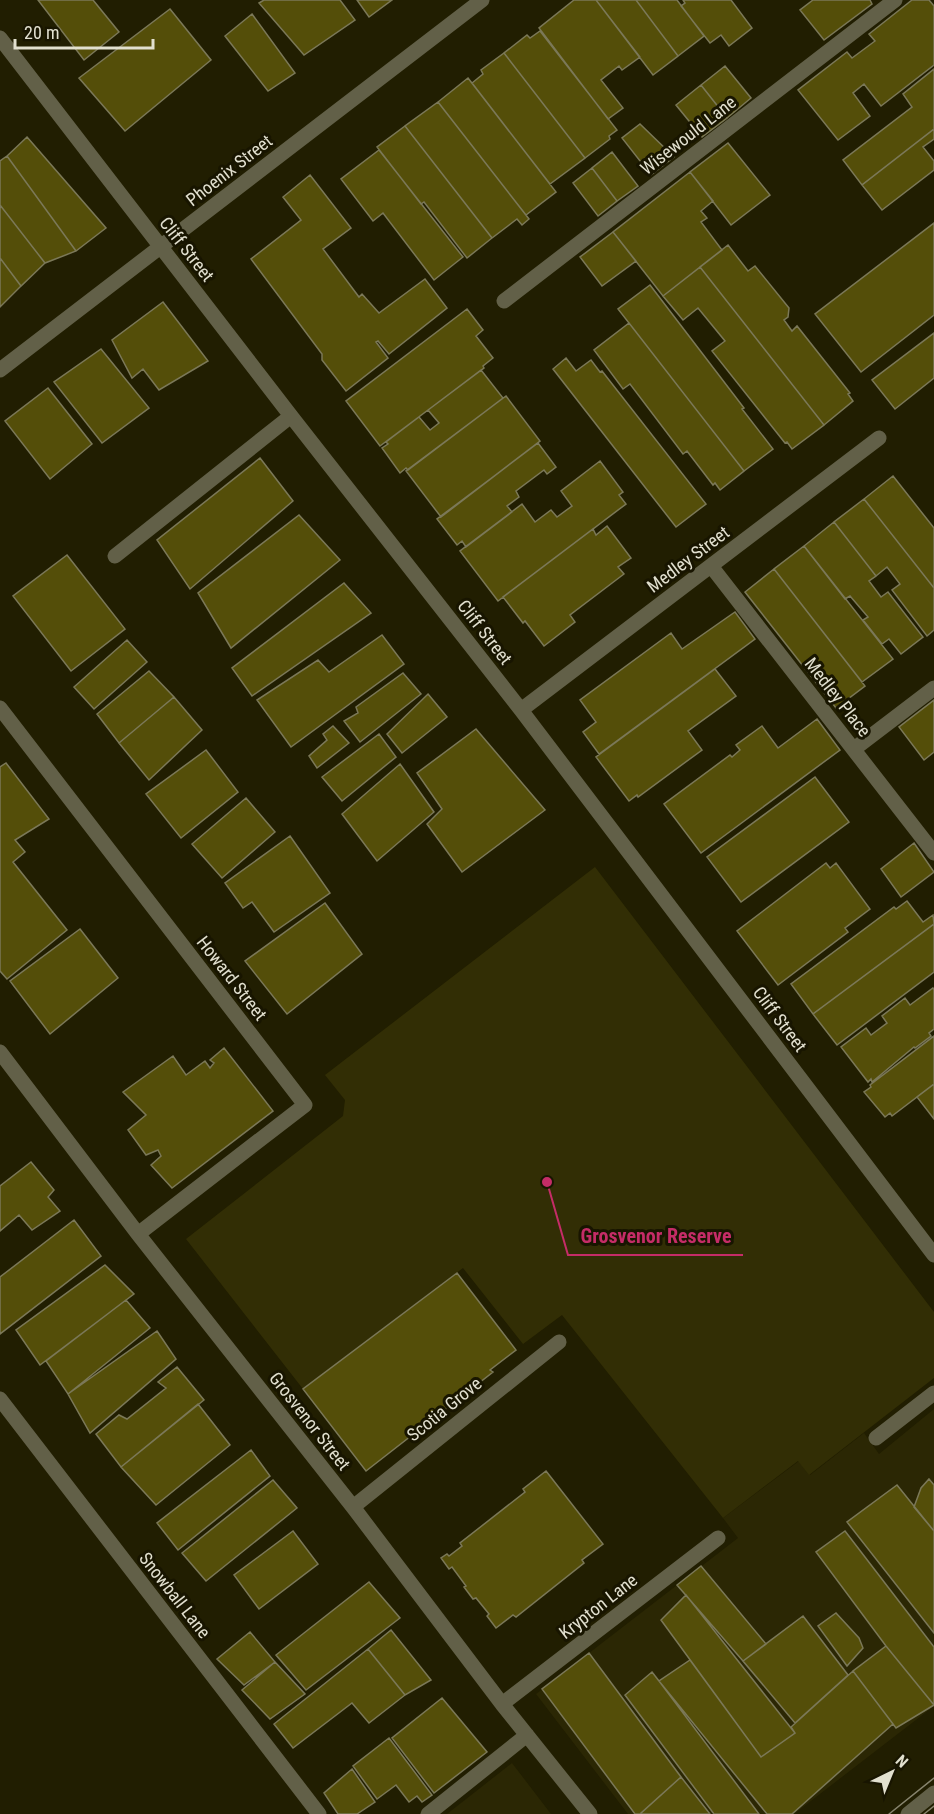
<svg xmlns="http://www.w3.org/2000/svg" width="934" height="1814" font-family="'Roboto Condensed',sans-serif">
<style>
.built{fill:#2b2704}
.green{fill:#322e05}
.building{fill:#544e09;stroke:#7b7858;stroke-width:1.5}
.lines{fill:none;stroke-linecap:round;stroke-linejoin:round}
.minor{stroke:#626048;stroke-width:15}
.tram{stroke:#87846e;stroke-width:1.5}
.labels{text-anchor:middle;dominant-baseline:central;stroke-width:6;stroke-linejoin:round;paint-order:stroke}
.street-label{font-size:18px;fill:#e2e0cf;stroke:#181500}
.leader{fill:none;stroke:#c52c67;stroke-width:2}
.callout-dot{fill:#c52c67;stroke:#181500;stroke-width:2}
.callout-label{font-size:20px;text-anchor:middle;font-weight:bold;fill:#c52c67;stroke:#181500;stroke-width:6;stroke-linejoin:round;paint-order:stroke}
</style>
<rect width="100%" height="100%" fill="#211e01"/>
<!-- built -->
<path class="built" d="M 934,1409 L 934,1706 L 794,1814 L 628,1814 L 536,1694 L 738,1538 L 723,1518 L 799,1461 L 810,1475 L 864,1433 L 879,1454 Z
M 512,1763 L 551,1814 L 447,1814 Z"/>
<!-- green -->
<path class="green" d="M 595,867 L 934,1312 L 934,1378 L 809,1475 L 798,1461 L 723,1518 L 562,1315 L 523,1344 L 463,1268 L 303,1389 L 186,1239 L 343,1116 L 345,1100 L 325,1075 Z"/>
<!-- building -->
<path class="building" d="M 38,0 L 93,0 L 119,32 L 84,60 Z
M 264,0 L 340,0 L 355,20 L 304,55 L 259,3 Z
M 357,0 L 392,0 L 369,17 Z
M 574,0 L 596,0 L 640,57 L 622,70 L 619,66 L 601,80 L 623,108 L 608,119 L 539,28 Z
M 596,0 L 636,0 L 678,56 L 653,75 Z
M 636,0 L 677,0 L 704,36 L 678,56 Z
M 683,0 L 731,0 L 752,28 L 729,46 L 721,35 L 710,43 L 681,6 L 685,3 Z
M 813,0 L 870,0 L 872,4 L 824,40 L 800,10 Z
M 912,0 L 929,0 L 934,6 L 934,65 L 881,106 L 864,84 L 853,93 L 870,116 L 838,140 L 798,90 L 847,52 L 852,58 L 875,41 L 869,34 Z
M 170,9 L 211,60 L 125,131 L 79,78 Z
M 252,14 L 295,73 L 268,91 L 225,36 Z
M 540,31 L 617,130 L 609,136 L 610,139 L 585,158 L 504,53 L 527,35 L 530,38 Z
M 504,53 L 585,158 L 550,184 L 472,83 L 483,74 L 481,70 Z
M 725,66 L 751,98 L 727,118 L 701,85 Z
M 934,69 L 934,129 L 862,185 L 843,160 L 912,107 L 903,94 Z
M 468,78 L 556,192 L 526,215 L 438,102 Z
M 701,85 L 727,118 L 702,137 L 676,105 Z
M 438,102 L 529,219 L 522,225 L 517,219 L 492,238 L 405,126 Z
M 640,124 L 674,157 L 651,175 L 622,138 Z
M 405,126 L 492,238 L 467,258 L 424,202 L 421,204 L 377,147 Z
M 934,129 L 934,139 L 923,147 L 934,161 L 934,170 L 882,210 L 862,185 Z
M 27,137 L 106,228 L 76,251 L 7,156 Z
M 728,143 L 770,195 L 731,225 L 690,172 Z
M 379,150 L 463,257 L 434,280 L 383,213 L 373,221 L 341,179 Z
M 612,152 L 638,186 L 617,201 L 592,168 Z
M 7,156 L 76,251 L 45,263 L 0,205 L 0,161 Z
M 592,168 L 617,201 L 598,216 L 573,183 Z
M 690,172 L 713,201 L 701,211 L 707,218 L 701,222 L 722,250 L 663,296 L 613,232 Z
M 310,175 L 351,228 L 323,249 L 359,297 L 362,294 L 379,313 L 425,279 L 447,308 L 389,354 L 378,341 L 376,342 L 388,358 L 346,391 L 322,360 L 322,354 L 251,259 L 301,220 L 283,197 Z
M 0,205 L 45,263 L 21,286 L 0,258 Z
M 934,223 L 934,315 L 861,372 L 815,314 Z
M 613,232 L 636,261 L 602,286 L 580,257 Z
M 728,245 L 748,271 L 755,266 L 789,308 L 788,317 L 784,320 L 792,331 L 797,326 L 850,393 L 848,394 L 853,401 L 824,425 L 700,267 Z
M 0,258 L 21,286 L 0,307 Z
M 700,267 L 824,425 L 792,449 L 787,442 L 785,443 L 712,351 L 725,341 L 698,308 L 683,320 L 663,296 Z
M 650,285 L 744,408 L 742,409 L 773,449 L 744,471 L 618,309 Z
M 163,302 L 208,361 L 159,390 L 143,369 L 132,378 L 112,340 Z
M 467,309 L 483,330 L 476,336 L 493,358 L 483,366 L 484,368 L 380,446 L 346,401 Z
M 629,323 L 744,471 L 720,490 L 715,483 L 713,485 L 687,451 L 683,454 L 630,384 L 623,389 L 594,350 Z
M 934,333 L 934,378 L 895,409 L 872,380 Z
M 101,349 L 149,408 L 102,443 L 54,382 Z
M 566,358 L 576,371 L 591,360 L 600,372 L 602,371 L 706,504 L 676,527 L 553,369 Z
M 481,370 L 503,398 L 408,470 L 406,468 L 400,473 L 382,448 L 388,444 L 386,442 L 419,417 L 430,430 L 439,423 L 428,410 Z
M 48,388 L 92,444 L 50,479 L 5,421 Z
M 506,396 L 540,441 L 441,517 L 406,471 Z
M 538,443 L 556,467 L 547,474 L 544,470 L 516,491 L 519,497 L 507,506 L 512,512 L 466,547 L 462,541 L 457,545 L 437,519 Z
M 260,458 L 293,501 L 190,589 L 157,540 Z
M 600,461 L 623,492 L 619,495 L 626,504 L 498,601 L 460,551 L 522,504 L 535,522 L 551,510 L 557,517 L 572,506 L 561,491 Z
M 893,476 L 934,528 L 934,588 L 864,499 Z
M 864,499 L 934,588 L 934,630 L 927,636 L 892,590 L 900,584 L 887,567 L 876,576 L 834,522 Z
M 299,515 L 340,560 L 231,648 L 198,593 Z
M 834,522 L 876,576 L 869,581 L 881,597 L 888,592 L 923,637 L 901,654 L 889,639 L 882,644 L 863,620 L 868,617 L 850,596 L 845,599 L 804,546 Z
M 607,526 L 631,558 L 618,567 L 624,574 L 570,615 L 575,622 L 544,646 L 525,621 L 523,623 L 503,597 L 593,529 L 596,535 Z
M 804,546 L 893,659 L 862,682 L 774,569 Z
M 67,555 L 125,629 L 71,671 L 13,596 Z
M 774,569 L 865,686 L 836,708 L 745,592 Z
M 344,583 L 371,613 L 252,696 L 232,668 Z
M 735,612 L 755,639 L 599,754 L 583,732 L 596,722 L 580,700 L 671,633 L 682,649 Z
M 382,635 L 404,664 L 291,747 L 257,700 L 318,660 L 329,672 Z
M 127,640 L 147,662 L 94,709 L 74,687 Z
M 715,669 L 736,696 L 688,731 L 702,750 L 638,797 L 637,795 L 629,801 L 596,757 Z
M 149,671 L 174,697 L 119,743 L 97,714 Z
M 403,673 L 421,694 L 360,742 L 344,721 L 358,713 L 356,707 Z
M 428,694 L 447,717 L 402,753 L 387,734 Z
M 174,697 L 202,730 L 149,780 L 119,743 Z
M 934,700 L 934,752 L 924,760 L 899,727 Z
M 817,719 L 840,750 L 701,853 L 664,804 L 730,755 L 732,757 L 740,750 L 736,745 L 762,726 L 778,748 Z
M 333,726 L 349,743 L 317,768 L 309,756 L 327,740 L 323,734 Z
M 476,729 L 545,810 L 462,872 L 427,824 L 442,809 L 417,773 Z
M 379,734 L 396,757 L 342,801 L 322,777 Z
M 206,750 L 238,792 L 181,838 L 146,794 Z
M 6,763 L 49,819 L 15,840 L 25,852 L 13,862 L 67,930 L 7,979 L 0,971 L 0,767 Z
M 400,764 L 434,812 L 377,861 L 342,814 Z
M 815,777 L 849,822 L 741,902 L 707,857 Z
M 246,798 L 275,832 L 222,878 L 192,844 Z
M 290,836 L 330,893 L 274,932 L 252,902 L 243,908 L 225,883 Z
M 914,843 L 934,872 L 901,897 L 881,869 Z
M 826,863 L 830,868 L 836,863 L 870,909 L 845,928 L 848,932 L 778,985 L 737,931 Z
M 907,901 L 923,922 L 933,915 L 934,924 L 813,1014 L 791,984 L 894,907 L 896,909 Z
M 325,903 L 362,954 L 287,1014 L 245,961 Z
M 934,924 L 934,972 L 837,1045 L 813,1014 Z
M 80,929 L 118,978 L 50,1034 L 10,981 Z
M 933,988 L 934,990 L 934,1029 L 929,1033 L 931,1036 L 915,1048 L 914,1047 L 872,1082 L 871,1079 L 868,1082 L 841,1047 L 866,1028 L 871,1035 L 887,1023 L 882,1016 L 905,998 L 910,1005 Z
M 934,1036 L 934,1084 L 892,1116 L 890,1113 L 885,1117 L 864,1092 L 871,1087 L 870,1085 Z
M 224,1048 L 273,1111 L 172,1188 L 151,1165 L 161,1156 L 158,1150 L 146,1155 L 128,1130 L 146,1115 L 123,1092 L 173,1056 L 186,1075 L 205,1061 L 210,1068 L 214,1063 L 210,1060 Z
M 934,1084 L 934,1119 L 917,1097 Z
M 31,1162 L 54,1190 L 48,1197 L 60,1211 L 32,1230 L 19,1215 L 0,1231 L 0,1186 Z
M 74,1220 L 101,1256 L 0,1334 L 0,1277 Z
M 105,1265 L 134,1294 L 40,1365 L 16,1330 Z
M 457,1273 L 516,1350 L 490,1370 L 493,1372 L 366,1471 L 303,1389 Z
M 126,1300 L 150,1328 L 68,1394 L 46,1361 Z
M 157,1331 L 176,1359 L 90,1433 L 68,1394 Z
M 177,1367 L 204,1400 L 121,1467 L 96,1434 L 119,1415 L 127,1419 L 166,1388 L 158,1382 Z
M 198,1404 L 230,1445 L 156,1505 L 121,1467 Z
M 251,1450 L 270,1476 L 178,1550 L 157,1523 Z
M 546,1471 L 603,1544 L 582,1560 L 584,1563 L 516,1617 L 513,1615 L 496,1628 L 487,1616 L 489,1614 L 476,1598 L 473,1599 L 464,1587 L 466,1586 L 452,1567 L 449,1569 L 441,1558 L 447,1554 L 449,1556 L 462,1546 L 460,1543 L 525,1492 L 523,1489 Z
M 929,1479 L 934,1485 L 934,1531 L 914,1507 L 921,1488 Z
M 273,1480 L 297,1508 L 206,1581 L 182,1553 Z
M 897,1485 L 934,1531 L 934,1633 L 847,1522 Z
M 293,1531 L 318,1564 L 259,1609 L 234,1575 Z
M 845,1531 L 934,1647 L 934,1705 L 886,1646 L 816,1552 Z
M 701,1566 L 766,1644 L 743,1661 L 677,1585 Z
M 369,1582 L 400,1618 L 306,1690 L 276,1655 Z
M 686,1595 L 795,1733 L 761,1757 L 661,1620 Z
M 836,1613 L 859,1638 L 863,1648 L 847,1666 L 818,1626 Z
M 803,1616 L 848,1675 L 795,1723 L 743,1661 Z
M 391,1630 L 431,1680 L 405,1695 L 368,1649 Z
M 250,1632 L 275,1662 L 244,1685 L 217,1659 Z
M 886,1646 L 934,1705 L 896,1728 L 853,1671 Z
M 368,1649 L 405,1695 L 369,1723 L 352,1703 L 293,1748 L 274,1724 Z
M 589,1653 L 681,1777 L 640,1814 L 635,1814 L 542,1689 Z
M 690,1660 L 761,1757 L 795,1733 L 791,1727 L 853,1671 L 893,1724 L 792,1814 L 767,1814 L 659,1681 Z
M 275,1662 L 305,1694 L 270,1719 L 242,1690 Z
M 652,1672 L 659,1681 L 759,1814 L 714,1814 L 625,1695 Z
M 442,1698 L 487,1752 L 434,1793 L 392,1738 Z
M 389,1738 L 432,1795 L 422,1802 L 417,1796 L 409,1802 L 396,1785 L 377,1799 L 353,1766 Z
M 352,1769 L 375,1802 L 357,1814 L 338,1814 L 324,1793 Z
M 681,1777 L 710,1814 L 642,1814 L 641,1813 Z"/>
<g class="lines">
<!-- minor -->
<path class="minor" d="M 0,38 L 291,416 L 521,710 L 934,1255
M 504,301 L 895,0
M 0,370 L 482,0
M 115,556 L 291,416
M 711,566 L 934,853
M 0,708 L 305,1105 L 138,1234
M 521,710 L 879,438
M 854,749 L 934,688
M 0,1052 L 138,1234 L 353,1507 L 502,1704 L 590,1814
M 0,1399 L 319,1814
M 876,1438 L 934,1393
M 353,1507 L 559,1342
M 502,1704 L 718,1538
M 428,1814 L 527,1735
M 908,1814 L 934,1793"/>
<!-- tram -->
<path class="tram" d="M 889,1814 L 934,1778
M 924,1814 L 934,1806"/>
</g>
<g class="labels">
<!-- street labels -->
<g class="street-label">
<text transform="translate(688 135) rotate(-38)">Wisewould Lane</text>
<text transform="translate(229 170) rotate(-38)">Phoenix Street</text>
<text transform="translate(187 249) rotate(52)">Cliff Street</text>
<text transform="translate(688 559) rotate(-37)">Medley Street</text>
<text transform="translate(485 632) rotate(52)">Cliff Street</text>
<text transform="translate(838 697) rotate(52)">Medley Place</text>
<text transform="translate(232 978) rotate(52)">Howard Street</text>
<text transform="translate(780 1019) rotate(53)">Cliff Street</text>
<text transform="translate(444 1409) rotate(-39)">Scotia Grove</text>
<text transform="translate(310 1421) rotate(52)">Grosvenor Street</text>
<text transform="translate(175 1595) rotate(52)">Snowball Lane</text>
<text transform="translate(598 1606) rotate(-38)">Krypton Lane</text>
</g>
</g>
<!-- callouts -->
<path class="leader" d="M547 1182L568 1255H743"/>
<circle class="callout-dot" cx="547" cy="1182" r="6"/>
<g class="callout-label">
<text x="656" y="1243">Grosvenor Reserve</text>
</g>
<!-- north arrow -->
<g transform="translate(892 1772) rotate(43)" stroke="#181500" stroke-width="4.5" paint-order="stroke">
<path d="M0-4.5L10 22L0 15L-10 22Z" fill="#e2e0cf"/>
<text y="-9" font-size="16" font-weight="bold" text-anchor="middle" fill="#e2e0cf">N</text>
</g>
<!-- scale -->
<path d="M15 39v9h138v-9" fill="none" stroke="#e2e0cf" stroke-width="3"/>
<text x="24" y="39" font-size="18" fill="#e2e0cf" stroke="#181500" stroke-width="4.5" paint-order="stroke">20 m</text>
</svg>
